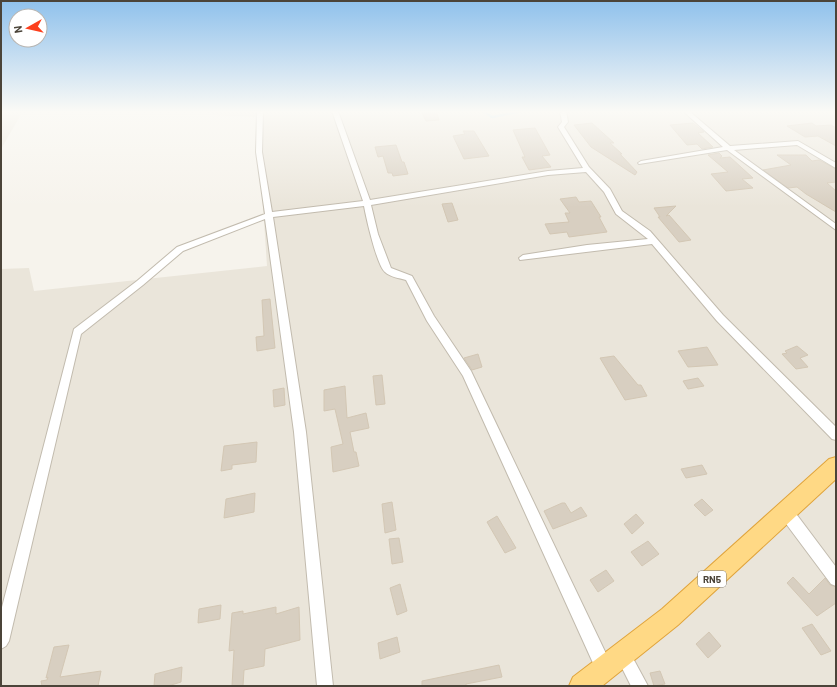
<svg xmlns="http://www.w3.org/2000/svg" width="837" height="687" font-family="Barlow,sans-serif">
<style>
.residential{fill:#eae5da}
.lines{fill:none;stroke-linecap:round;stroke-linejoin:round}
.stream{stroke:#a9d4f2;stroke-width:2.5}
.building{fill:#d8cfc1;stroke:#d3c7b4}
.minor-casing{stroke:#c2bbae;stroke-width:2}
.trunk-casing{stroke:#e0a43c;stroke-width:2}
.minor{fill:#fff;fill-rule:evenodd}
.trunk{fill:#ffd985;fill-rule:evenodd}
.labels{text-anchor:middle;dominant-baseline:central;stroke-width:3;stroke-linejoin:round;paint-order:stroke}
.shield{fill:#fff;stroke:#817c74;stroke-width:1}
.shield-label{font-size:10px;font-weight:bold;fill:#4b4439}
</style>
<rect width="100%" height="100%" fill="#f6f3ec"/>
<!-- residential -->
<path class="residential" d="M 1,111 L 23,111 L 1,149 Z
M 211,111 L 836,111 L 836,686 L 1,686 L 1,269 L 29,268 L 34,291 L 267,266 L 257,117 L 212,115 Z"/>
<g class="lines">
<!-- stream -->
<path class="stream" d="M 483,111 L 492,117 L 522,111"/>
</g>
<!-- building -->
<path class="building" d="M 421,111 L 436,111 L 439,120 L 426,121 Z
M 592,123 L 614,143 L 610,143 L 622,154 L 620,154 L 637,172 L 635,175 L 591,147 L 574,125 Z
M 693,123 L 704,132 L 698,133 L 713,147 L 702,149 L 697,144 L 687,145 L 670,125 Z
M 812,123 L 816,126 L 831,125 L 836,128 L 836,146 L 818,136 L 805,137 L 787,126 Z
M 535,128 L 550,155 L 542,156 L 551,167 L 529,170 L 522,157 L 525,157 L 513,130 Z
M 463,131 L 474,131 L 489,156 L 464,159 L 453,136 L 465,134 Z
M 396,145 L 402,162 L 404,162 L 408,174 L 393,176 L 392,173 L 388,173 L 383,156 L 378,157 L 375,147 Z
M 719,153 L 722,156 L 720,158 L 730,157 L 753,178 L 742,179 L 753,188 L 726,191 L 711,174 L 728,172 L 708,155 Z
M 777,155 L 806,155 L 812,161 L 819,160 L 836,169 L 836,182 L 827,183 L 836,191 L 836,212 L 806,194 L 797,187 L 788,188 L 763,170 L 791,165 Z
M 576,197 L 579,202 L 591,201 L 601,217 L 599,217 L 607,232 L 569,237 L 567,232 L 550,234 L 545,224 L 569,222 L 565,213 L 570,213 L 560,199 Z
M 452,203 L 458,220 L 448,222 L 442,204 Z
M 676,206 L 666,216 L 669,215 L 691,240 L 679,242 L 658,217 L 660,217 L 654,208 Z
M 270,299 L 275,348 L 257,351 L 256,337 L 264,336 L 262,300 Z
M 797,346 L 808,355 L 800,358 L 808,367 L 796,369 L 782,354 L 787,353 L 785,351 Z
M 707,347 L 718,365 L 688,367 L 678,351 Z
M 478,354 L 482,367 L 472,370 L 464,358 Z
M 614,356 L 638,385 L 641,385 L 647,396 L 625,400 L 600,358 Z
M 382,375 L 385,404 L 376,405 L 373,376 Z
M 698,378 L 704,386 L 688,389 L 683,381 Z
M 345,386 L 347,418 L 366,413 L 369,428 L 350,432 L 354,452 L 356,452 L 359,466 L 333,472 L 331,447 L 343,444 L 335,409 L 324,411 L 324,390 Z
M 284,388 L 285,405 L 274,407 L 273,390 Z
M 257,442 L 256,462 L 232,465 L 232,469 L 221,471 L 224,446 Z
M 702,465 L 707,474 L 686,478 L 681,469 Z
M 255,493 L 254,512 L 224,518 L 226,499 Z
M 702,499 L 713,510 L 705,516 L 694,505 Z
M 392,502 L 396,530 L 385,533 L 382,504 Z
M 562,503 L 565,503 L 571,513 L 581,507 L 587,516 L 553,529 L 544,511 Z
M 636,514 L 644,523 L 632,534 L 624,524 Z
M 497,516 L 516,548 L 505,553 L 487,522 Z
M 399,538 L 403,562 L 392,564 L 389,539 Z
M 648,541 L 659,554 L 642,566 L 631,552 Z
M 606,570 L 614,581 L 598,592 L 590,580 Z
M 793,577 L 809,594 L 825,578 L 830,585 L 836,587 L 836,603 L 817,616 L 787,583 Z
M 400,584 L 407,611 L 397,615 L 390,588 Z
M 221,605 L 220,619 L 198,623 L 199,609 Z
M 276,607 L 276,614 L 299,607 L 300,640 L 265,649 L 264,666 L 244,670 L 243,686 L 232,686 L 234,650 L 229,651 L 232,613 L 243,611 L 243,614 Z
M 812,624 L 831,651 L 821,655 L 802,628 Z
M 709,632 L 721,646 L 708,658 L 696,644 Z
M 397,637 L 400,652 L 380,659 L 378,643 Z
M 69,645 L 60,677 L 101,671 L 98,686 L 42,686 L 41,681 L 47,680 L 48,677 L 46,678 L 54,647 Z
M 499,665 L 502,677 L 466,684 L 466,686 L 422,686 L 422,681 Z
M 182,667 L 181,682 L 168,686 L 154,686 L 155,674 Z
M 660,671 L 665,684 L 654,686 L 650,673 Z"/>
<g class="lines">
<!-- minor casing -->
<g class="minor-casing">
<path id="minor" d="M 257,111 L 263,111 L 262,152 L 272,212 L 363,201 L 332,111 L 338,111 L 370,200 L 548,171 L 583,168 L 558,127 L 562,122 L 560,111 L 566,111 L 568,122 L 564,127 L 589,167 L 610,189 L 622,211 L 650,231 L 723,315 L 836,427 L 836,440 L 832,439 L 717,321 L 652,244 L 520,260 L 519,258 L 523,255 L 587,245 L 648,239 L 616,214 L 604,192 L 586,172 L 548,175 L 371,205 L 378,234 L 391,268 L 412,276 L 434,316 L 471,371 L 610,662 L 612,668 L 610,674 L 604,676 L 598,674 L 463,376 L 427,321 L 406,280 C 399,278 390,277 385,272 C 377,266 366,217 364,206 L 273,217 L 306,432 L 333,686 L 317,686 L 294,432 L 265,219 L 183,251 L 143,285 L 81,334 L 9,641 L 6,646 L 1,649 L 1,611 L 74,329 L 137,281 L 177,247 L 265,214 L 256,152 Z
M 683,111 L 689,111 L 730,146 L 798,141 L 836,163 L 836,168 L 834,167 L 797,145 L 734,150 L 836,224 L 836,230 L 727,150 L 639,164 L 638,163 L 641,161 L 723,147 Z
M 786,506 L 791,507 L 836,567 L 836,586 L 831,584 L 781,517 L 780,512 L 781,507 Z
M 623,646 L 628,649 L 648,686 L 631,686 L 615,654 L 618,649 Z"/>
</g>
<!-- trunk casing -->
<g class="trunk-casing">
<path id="trunk" d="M 836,457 L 836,479 L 678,625 L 602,686 L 569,686 L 573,677 L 662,609 L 829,459 Z"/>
</g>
<!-- minor -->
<use href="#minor" class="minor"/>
<!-- trunk -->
<use href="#trunk" class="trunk"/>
</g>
<!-- sky -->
<linearGradient id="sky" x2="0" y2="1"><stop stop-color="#8fc1ec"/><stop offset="0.54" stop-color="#fbfaf6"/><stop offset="1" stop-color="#fbfaf6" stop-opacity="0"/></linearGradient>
<rect width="837" height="207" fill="url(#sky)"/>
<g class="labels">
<!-- shield labels -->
<rect class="shield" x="698" y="571" width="28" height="16" rx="3"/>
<g class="shield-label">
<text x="712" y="579">RN5</text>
</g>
</g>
<!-- border -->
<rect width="837" height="687" fill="none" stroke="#4b4439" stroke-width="4"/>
<!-- north arrow -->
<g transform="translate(28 28) rotate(262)"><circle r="19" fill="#ffffff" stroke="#b7b4b0"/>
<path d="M0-3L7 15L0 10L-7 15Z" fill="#fc3f1d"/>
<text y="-6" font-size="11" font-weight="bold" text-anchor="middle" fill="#4b4439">N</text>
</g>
</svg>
